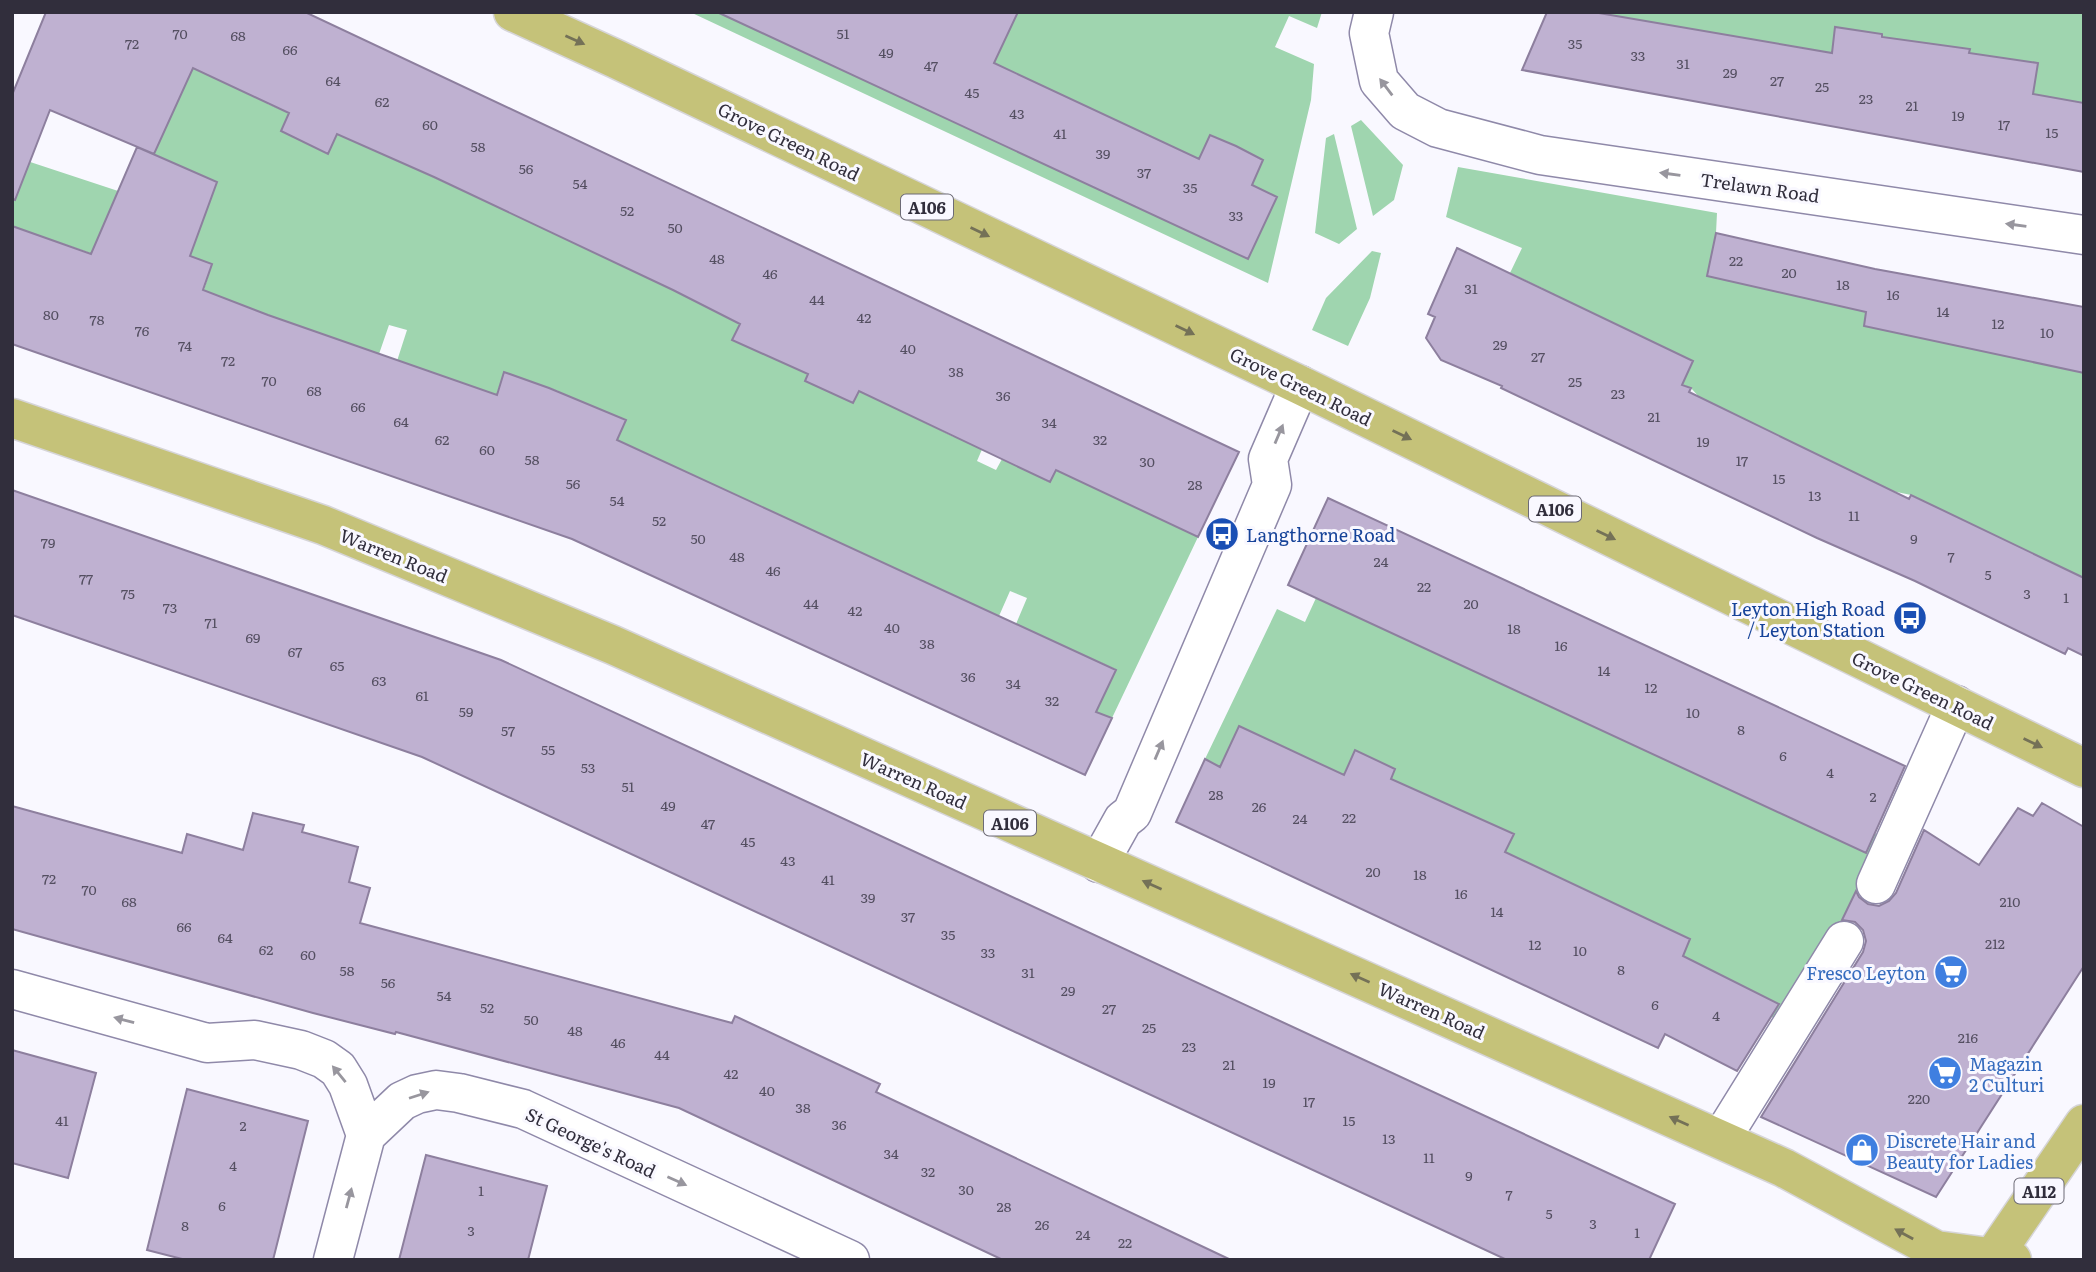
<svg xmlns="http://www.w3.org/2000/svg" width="2096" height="1272" font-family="Literata,serif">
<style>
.green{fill:#9fd5af}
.building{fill:#bfb1d1;stroke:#8d7f9e;stroke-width:2}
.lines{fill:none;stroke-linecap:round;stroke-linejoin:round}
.minor-casing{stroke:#8f89a9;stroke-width:41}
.major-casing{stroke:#d6d5d8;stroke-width:41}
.minor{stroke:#fff;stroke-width:38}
.major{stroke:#c5c279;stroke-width:38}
.oneway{fill:#747157}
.oneway2{fill:#98969e}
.labels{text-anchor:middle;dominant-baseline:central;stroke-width:6;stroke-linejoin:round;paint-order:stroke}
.number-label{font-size:14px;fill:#544f61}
.shield{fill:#f9f8ff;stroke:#6d6b76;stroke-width:2}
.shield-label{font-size:16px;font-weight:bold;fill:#312e3c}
.street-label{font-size:18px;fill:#312e3c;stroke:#f9f8ff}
.transit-label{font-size:18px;fill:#164399;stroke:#f9f8ff;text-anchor:start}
.shop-label{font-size:18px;fill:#366cbe;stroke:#f9f8ff;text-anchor:start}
</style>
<rect width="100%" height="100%" fill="#f9f8ff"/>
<!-- green -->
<path class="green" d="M 690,12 L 718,12 L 935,113 L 1276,197 L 1252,185 L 1263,160 L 1211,135 L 1198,160 L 994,64 L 1015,18 L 1003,12 L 1322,12 L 1317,28 L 1289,16 L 1275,47 L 1314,64 L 1311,100 L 1268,283 Z
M 1593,12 L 2084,12 L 2084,103 L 2033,94 L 2037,63 L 2018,60 L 1965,81 L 1970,50 L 1877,65 L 1882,34 L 1835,27 L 1832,54 Z
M 193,68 L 276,86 L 268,104 L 289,113 L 281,131 L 328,153 L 338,133 L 530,222 L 749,304 L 733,339 L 825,339 L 806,381 L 853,403 L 864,380 L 907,414 L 954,437 L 959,428 L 986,440 L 977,461 L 996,470 L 1002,459 L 1049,482 L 1056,470 L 1198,537 L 1112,718 L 1096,712 L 1115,669 L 1016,624 L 1027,598 L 1010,591 L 999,616 L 617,440 L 626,420 L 577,400 L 555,400 L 558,391 L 504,372 L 494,402 L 397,361 L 407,330 L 389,325 L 379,354 L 203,293 L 212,264 L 191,257 L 119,263 L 12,226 L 12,156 L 203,219 L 217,182 L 151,153 L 162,125 L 99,130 L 55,112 L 72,70 L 186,83 Z
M 1361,120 L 1403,165 L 1394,200 L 1373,216 L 1351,126 Z
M 1334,134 L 1357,229 L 1339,244 L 1315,233 L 1326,138 Z
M 1458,167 L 1717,213 L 1716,233 L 1707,276 L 1867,311 L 1864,326 L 2084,373 L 2084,578 L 1911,495 L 1892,491 L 1700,398 L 1691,388 L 1529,315 L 1542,288 L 1510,273 L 1522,248 L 1446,217 Z
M 1372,251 L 1381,253 L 1370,298 L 1348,346 L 1312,330 L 1326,298 Z
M 1316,598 L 1574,718 L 1853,823 L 1882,837 L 1839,927 L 1779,1021 L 1760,1010 L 1671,980 L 1690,939 L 1505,852 L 1513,834 L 1472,815 L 1364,838 L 1395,769 L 1355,750 L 1343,776 L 1239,727 L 1220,767 L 1205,759 L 1277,609 L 1305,622 Z"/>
<!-- building -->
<path class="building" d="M 46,12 L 305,12 L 1239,452 L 1198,537 L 1056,470 L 1050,482 L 859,391 L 853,403 L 805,381 L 808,374 L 732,340 L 740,324 L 673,290 L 434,177 L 337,134 L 328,154 L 281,131 L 289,113 L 193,68 L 154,154 L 50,110 L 15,200 L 12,199 L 12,95 Z
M 717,12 L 1018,12 L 994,63 L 1199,159 L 1210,135 L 1236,146 L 1263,160 L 1252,185 L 1277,197 L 1248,259 Z
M 1547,12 L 1593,12 L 1832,53 L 1835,27 L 1882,34 L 1882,37 L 1970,49 L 1969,53 L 2038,63 L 2033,94 L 2084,103 L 2084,172 L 1522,70 Z
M 137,147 L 217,182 L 190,256 L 212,264 L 203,290 L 268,315 L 497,395 L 504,372 L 549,388 L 626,420 L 617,440 L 1116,670 L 1096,712 L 1112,718 L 1085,775 L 572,539 L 12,344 L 12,226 L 91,254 Z
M 1716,233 L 1875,269 L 2084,307 L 2084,373 L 1864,326 L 1866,312 L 1707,276 Z
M 1457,248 L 1693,361 L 1682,385 L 1691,388 L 1689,392 L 1909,499 L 1911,495 L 2084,578 L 2084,656 L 2068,648 L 2065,654 L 1915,581 L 1817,538 L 1501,388 L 1502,386 L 1441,360 L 1426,338 L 1435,317 L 1428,314 Z
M 12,490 L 501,660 L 1675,1204 L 1649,1260 L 1507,1260 L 422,757 L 12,615 Z
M 1328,498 L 1905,766 L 1866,853 L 1288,585 Z
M 1239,726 L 1344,775 L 1355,750 L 1395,769 L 1391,779 L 1514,834 L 1505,852 L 1690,939 L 1683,956 L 1779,1004 L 1737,1071 L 1665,1034 L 1658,1048 L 1176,822 L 1205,759 L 1220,767 Z
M 2042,803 L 2084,827 L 2084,966 L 1936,1197 L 1761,1117 L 1863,952 L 1866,941 L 1863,930 L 1855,922 L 1842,920 L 1856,891 L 1859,897 L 1868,904 L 1879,906 L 1889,901 L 1896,893 L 1924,830 L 1979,865 L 2018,808 L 2033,816 Z
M 12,806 L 182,853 L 187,834 L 243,850 L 253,813 L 304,825 L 302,832 L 358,847 L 349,882 L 370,888 L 360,923 L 732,1023 L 735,1016 L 880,1084 L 876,1092 L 1231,1260 L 1003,1260 L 679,1108 L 396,1032 L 395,1034 L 313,1013 L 12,929 Z
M 12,1050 L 96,1073 L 68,1178 L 12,1163 Z
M 187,1089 L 308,1121 L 273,1260 L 186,1260 L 147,1250 Z
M 426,1155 L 547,1186 L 528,1260 L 399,1260 Z"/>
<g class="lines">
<!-- minor casing -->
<g class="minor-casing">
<path id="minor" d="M 1374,12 L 1369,33 L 1379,81 L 1405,111 L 1438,128 L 1540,155 L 2084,235
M 1099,863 L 1123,820 L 1132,813 L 1272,485 L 1268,459 L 1300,385
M 1876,884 L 1956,705
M 12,989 L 207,1043 L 255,1040 L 301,1050 L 324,1059 L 338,1069 L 348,1085 L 366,1135
M 1721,1139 L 1844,941
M 333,1260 L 366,1135 L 402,1101 L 417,1094 L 436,1090 L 459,1093 L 523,1109 L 850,1260"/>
</g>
<!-- major casing -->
<g class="major-casing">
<path id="major" d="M 513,12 L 616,59 L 1300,385 L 2084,768
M 12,418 L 323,525 L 613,645 L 1784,1168 L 1936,1250 L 2012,1260
M 1991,1260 L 2084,1124"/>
</g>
<!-- minor -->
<use href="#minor" class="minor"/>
<!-- major -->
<use href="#major" class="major"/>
</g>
<!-- one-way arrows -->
<defs><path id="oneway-solid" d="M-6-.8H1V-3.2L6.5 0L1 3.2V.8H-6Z" transform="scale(1.75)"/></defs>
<g class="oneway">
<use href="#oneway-solid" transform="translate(575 40) rotate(24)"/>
<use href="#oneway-solid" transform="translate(980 232) rotate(26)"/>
<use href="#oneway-solid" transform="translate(1185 330) rotate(26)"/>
<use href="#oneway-solid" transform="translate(1402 435) rotate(26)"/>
<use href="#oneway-solid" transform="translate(1606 535) rotate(26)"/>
<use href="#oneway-solid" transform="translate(2033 743) rotate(26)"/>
<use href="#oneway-solid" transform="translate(1152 885) rotate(-156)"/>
<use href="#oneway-solid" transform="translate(1360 978) rotate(-156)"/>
<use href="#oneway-solid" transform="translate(1679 1121) rotate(-156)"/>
<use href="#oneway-solid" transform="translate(1904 1234) rotate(-151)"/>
</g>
<g class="oneway2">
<use href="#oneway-solid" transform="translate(1386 87) rotate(-127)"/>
<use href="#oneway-solid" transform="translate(1670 174) rotate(-172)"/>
<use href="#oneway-solid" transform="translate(2016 225) rotate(-172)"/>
<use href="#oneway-solid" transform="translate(1279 434) rotate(-67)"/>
<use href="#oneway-solid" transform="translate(1159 750) rotate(-67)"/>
<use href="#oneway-solid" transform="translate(124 1020) rotate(-165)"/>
<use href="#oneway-solid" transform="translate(339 1074) rotate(-129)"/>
<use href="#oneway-solid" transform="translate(419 1095) rotate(-18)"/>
<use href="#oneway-solid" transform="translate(677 1181) rotate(24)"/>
<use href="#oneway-solid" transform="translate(349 1198) rotate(-75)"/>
</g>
<!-- icons -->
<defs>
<g id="bus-disc" transform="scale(1.75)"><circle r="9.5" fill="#1a4fb4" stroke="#f9f8ff"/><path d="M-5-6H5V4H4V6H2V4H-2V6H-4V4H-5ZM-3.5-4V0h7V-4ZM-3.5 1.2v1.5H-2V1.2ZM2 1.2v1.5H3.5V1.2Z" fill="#fff"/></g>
<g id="supermarket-disc" transform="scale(1.75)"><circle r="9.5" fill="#3f7fe0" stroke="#f9f8ff"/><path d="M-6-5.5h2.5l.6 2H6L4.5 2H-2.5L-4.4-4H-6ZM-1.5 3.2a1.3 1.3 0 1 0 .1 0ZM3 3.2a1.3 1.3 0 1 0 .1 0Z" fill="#fff"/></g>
<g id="shop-disc" transform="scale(1.75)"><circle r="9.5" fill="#3f7fe0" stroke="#f9f8ff"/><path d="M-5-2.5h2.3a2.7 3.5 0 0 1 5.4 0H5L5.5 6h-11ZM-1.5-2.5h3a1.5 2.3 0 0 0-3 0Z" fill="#fff"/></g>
</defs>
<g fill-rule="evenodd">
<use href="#bus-disc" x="1222" y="534"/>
<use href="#bus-disc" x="1910" y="618"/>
<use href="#supermarket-disc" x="1951" y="972"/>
<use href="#supermarket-disc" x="1945" y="1073"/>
<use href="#shop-disc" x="1862" y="1150"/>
</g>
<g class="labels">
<!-- number labels -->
<g class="number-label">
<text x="180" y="33">70</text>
<text x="843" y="33">51</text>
<text x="238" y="35">68</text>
<text x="132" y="43">72</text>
<text x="1575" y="43">35</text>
<text x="290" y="49">66</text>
<text x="886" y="52">49</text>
<text x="1638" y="55">33</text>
<text x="1683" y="63">31</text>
<text x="931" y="65">47</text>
<text x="1730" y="72">29</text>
<text x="333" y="80">64</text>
<text x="1777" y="80">27</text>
<text x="1822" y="86">25</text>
<text x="972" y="92">45</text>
<text x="1866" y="98">23</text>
<text x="382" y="101">62</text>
<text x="1912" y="105">21</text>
<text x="1017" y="113">43</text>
<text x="1958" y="115">19</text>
<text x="430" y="124">60</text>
<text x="2004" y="124">17</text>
<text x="2052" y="132">15</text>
<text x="1060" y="133">41</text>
<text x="478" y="146">58</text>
<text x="1103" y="153">39</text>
<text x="526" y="168">56</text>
<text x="1144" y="172">37</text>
<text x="580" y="183">54</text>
<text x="1190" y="187">35</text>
<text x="627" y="210">52</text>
<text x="1236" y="215">33</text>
<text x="675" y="227">50</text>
<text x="717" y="258">48</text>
<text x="1736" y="260">22</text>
<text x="1789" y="272">20</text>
<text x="770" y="273">46</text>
<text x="1843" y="284">18</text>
<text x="1471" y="288">31</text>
<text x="1893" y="294">16</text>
<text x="817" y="299">44</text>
<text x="1943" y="311">14</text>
<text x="51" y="314">80</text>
<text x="864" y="317">42</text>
<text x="97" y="319">78</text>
<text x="1998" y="323">12</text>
<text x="142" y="330">76</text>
<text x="2047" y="332">10</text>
<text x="1500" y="344">29</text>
<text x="185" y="345">74</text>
<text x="908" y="348">40</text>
<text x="1538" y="356">27</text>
<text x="228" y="360">72</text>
<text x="956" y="371">38</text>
<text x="269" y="380">70</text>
<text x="1575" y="381">25</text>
<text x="314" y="390">68</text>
<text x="1618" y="393">23</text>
<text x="1003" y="395">36</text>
<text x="358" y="406">66</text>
<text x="1654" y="416">21</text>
<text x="401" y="421">64</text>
<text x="1049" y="422">34</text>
<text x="442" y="439">62</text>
<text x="1100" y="439">32</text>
<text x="1703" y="441">19</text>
<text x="487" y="449">60</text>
<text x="532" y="459">58</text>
<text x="1742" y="460">17</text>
<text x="1147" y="461">30</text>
<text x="1779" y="478">15</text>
<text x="573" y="483">56</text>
<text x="1195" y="484">28</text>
<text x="1815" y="495">13</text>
<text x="617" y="500">54</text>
<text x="1854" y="515">11</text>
<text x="659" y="520">52</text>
<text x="698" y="538">50</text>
<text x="1914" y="538">9</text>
<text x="48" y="542">79</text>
<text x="737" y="556">48</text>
<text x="1951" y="556">7</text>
<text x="1381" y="561">24</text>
<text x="773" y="570">46</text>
<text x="1988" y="574">5</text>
<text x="86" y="578">77</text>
<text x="1424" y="586">22</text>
<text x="128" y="593">75</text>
<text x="2027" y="593">3</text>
<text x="2066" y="597">1</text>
<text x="811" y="603">44</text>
<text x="1471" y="603">20</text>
<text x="170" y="607">73</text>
<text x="855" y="610">42</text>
<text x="211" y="622">71</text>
<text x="892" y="627">40</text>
<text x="1514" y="628">18</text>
<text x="253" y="637">69</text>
<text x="927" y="643">38</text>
<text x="1561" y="645">16</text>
<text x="295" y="651">67</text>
<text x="337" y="665">65</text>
<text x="1604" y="670">14</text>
<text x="968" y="676">36</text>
<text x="379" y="680">63</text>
<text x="1013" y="683">34</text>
<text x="1651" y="687">12</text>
<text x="422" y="695">61</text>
<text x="1052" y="700">32</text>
<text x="466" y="711">59</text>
<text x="1693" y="712">10</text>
<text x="1741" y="729">8</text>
<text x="508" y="730">57</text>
<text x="548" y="749">55</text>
<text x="1783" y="755">6</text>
<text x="588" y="767">53</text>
<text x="1830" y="772">4</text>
<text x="628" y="786">51</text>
<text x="1216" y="794">28</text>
<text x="1873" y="796">2</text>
<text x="668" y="805">49</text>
<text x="1259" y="806">26</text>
<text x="1349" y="817">22</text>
<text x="1300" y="818">24</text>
<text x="708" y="823">47</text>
<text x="748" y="841">45</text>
<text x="788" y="860">43</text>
<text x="1373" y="871">20</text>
<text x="1420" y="874">18</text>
<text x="49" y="878">72</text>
<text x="828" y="879">41</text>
<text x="89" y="889">70</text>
<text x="1461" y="893">16</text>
<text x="868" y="897">39</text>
<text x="129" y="901">68</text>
<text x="2010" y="901">210</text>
<text x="1497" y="911">14</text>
<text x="908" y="916">37</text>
<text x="184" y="926">66</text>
<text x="948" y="934">35</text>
<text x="225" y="937">64</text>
<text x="1995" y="943">212</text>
<text x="1535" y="944">12</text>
<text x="266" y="949">62</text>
<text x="1580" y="950">10</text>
<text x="988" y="952">33</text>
<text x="308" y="954">60</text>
<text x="1621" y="969">8</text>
<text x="347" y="970">58</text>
<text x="1028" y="972">31</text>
<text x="388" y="982">56</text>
<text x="1068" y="990">29</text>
<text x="444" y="995">54</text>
<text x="1655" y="1004">6</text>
<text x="487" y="1007">52</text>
<text x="1109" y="1008">27</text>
<text x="1716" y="1015">4</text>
<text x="531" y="1019">50</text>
<text x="1149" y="1027">25</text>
<text x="575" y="1030">48</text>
<text x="1968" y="1037">216</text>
<text x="618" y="1042">46</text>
<text x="1189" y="1046">23</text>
<text x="662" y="1054">44</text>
<text x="1229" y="1064">21</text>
<text x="731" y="1073">42</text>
<text x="1269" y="1082">19</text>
<text x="767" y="1090">40</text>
<text x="1919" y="1098">220</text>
<text x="1309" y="1101">17</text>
<text x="803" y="1107">38</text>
<text x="62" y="1120">41</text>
<text x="1349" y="1120">15</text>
<text x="839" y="1124">36</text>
<text x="243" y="1125">2</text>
<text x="1389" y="1138">13</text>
<text x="891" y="1153">34</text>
<text x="1429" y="1157">11</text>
<text x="233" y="1165">4</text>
<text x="928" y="1171">32</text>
<text x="1469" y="1175">9</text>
<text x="966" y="1189">30</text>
<text x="481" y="1190">1</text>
<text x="1509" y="1194">7</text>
<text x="222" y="1205">6</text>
<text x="1004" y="1206">28</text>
<text x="1549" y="1213">5</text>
<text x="1593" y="1223">3</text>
<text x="1042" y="1224">26</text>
<text x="185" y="1225">8</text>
<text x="471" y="1230">3</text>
<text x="1637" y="1232">1</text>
<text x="1083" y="1234">24</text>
<text x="1125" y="1242">22</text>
</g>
<!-- shield labels -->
<g class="shield">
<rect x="901" y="194.5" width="52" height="25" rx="5"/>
<rect x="1529" y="496.5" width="52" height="25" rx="5"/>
<rect x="984" y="810.5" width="52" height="25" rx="5"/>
<rect x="2014.5" y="1178.5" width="49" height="25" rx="5"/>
</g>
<g class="shield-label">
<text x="927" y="207">A106</text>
<text x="1555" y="509">A106</text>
<text x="1010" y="823">A106</text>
<text x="2039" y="1191">A112</text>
</g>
<!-- street labels -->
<g class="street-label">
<text transform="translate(789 141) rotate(26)">Grove Green Road</text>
<text transform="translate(1760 187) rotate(8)">Trelawn Road</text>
<text transform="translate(1301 386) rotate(26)">Grove Green Road</text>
<text transform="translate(394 555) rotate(22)">Warren Road</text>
<text transform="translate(1923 690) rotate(26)">Grove Green Road</text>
<text transform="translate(914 780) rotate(24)">Warren Road</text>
<text transform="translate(1432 1010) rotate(24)">Warren Road</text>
<text transform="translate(591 1142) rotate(25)">St George's Road</text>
</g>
<!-- transit labels -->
<g class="transit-label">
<text x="1246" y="534">Langthorne Road</text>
<text x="1885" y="608" text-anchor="end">Leyton High Road<tspan x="1885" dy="21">/ Leyton Station</tspan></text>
</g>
<!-- shop labels -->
<g class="shop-label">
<text x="1926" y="972" text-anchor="end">Fresco Leyton</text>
<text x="1969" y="1063">Magazin<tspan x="1969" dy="21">2 Culturi</tspan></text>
<text x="1886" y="1140">Discrete Hair and<tspan x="1886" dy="21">Beauty for Ladies</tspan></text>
</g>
</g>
<!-- border -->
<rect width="2096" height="1272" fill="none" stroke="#312e3c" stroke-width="28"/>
</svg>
